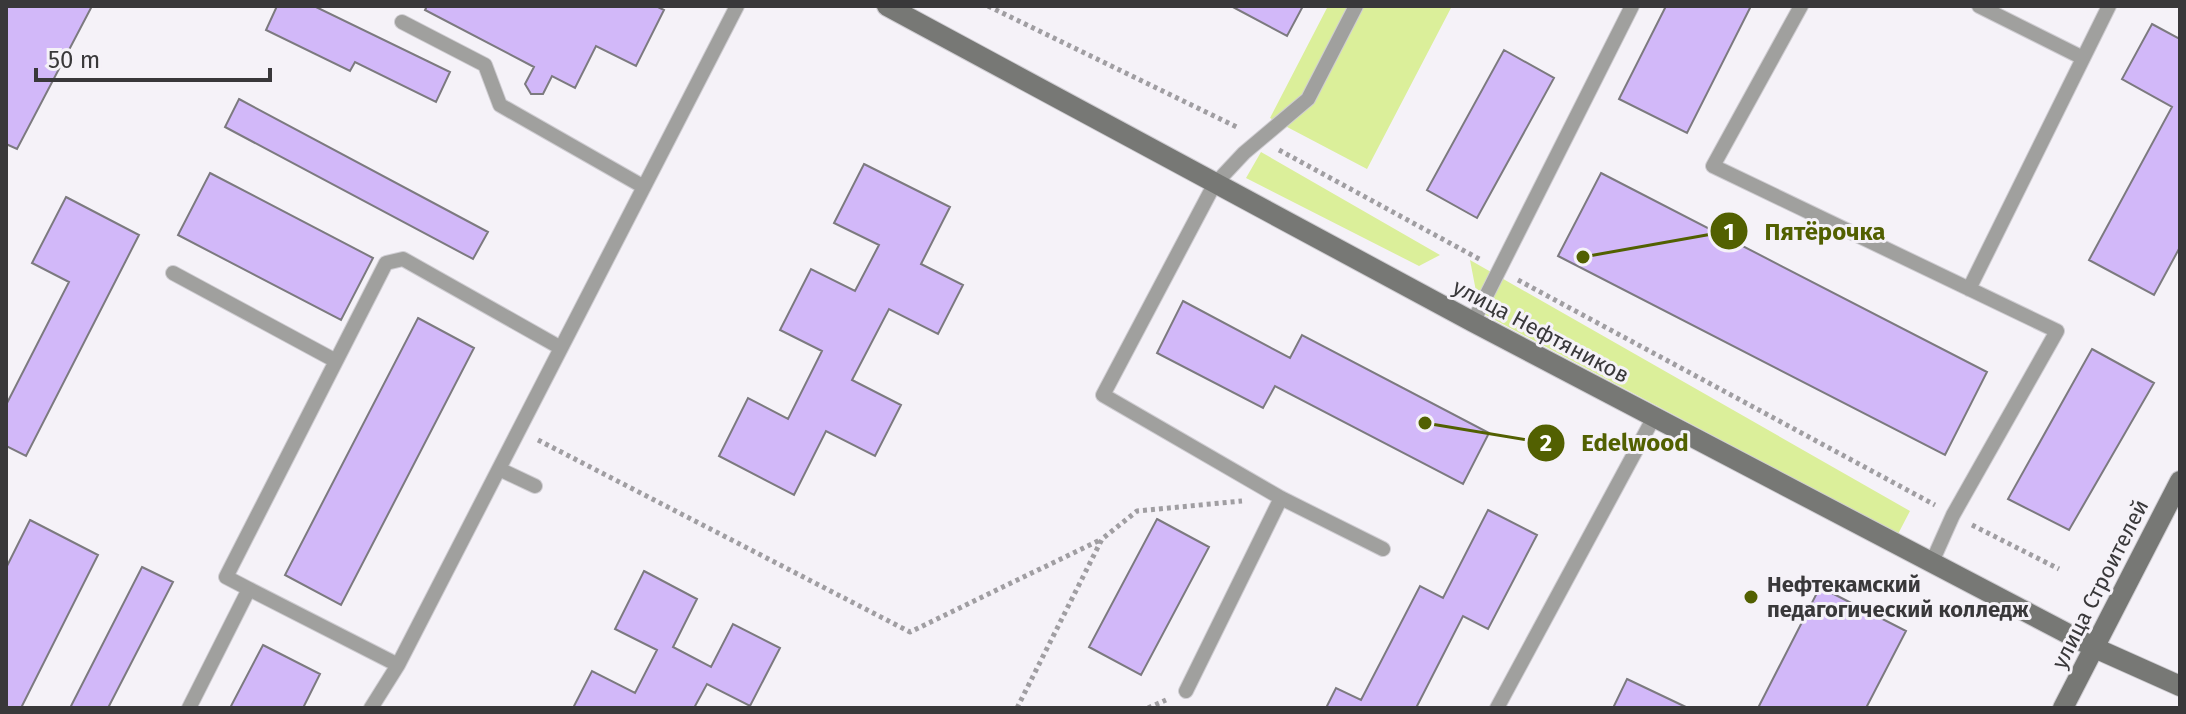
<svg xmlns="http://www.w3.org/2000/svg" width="2186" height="714" font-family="'Fira Sans',sans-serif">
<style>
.green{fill:#dbef9a}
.building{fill:#d2b8f9;stroke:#7c7a7f;stroke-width:2}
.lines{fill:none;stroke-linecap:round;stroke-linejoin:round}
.service-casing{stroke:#cfcdd2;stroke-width:16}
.secondary-casing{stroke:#cfcdd2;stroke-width:22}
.path{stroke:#a09ea2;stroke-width:5;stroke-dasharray:4 4;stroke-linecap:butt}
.service{stroke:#a0a09e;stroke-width:14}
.secondary{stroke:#777875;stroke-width:20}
.poi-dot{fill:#526001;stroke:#f5f2f8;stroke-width:3}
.labels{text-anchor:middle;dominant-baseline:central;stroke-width:6;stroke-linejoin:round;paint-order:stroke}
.street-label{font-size:22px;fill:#39383a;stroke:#f5f2f8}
.poi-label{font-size:22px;font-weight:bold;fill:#39383a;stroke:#f5f2f8;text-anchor:start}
.leader{fill:none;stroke:#526001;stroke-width:3}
.callout-dot{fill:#526001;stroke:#f5f2f8;stroke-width:3}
.mark-label{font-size:24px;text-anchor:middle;font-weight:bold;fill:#fff}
.callout-label{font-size:24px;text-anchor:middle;font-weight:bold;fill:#526001;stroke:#f5f2f8;stroke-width:6;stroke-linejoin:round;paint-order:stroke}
</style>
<rect width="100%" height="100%" fill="#f5f2f8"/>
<!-- green -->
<path class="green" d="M 1328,6 L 1452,6 L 1367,169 L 1270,118 Z
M 1261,152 L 1440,255 L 1419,266 L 1246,178 Z
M 1470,260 L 1910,511 L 1898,534 L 1480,312 Z"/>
<!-- building -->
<path class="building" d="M 7,6 L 92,6 L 17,149 L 6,144 Z
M 277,6 L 314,6 L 450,72 L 436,102 L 355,62 L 350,71 L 266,30 Z
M 427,6 L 656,6 L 664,10 L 636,66 L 596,46 L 575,88 L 552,76 L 543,94 L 531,94 L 525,84 L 534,67 L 425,10 Z
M 1231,6 L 1303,6 L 1287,36 Z
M 1666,6 L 1751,6 L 1687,133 L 1619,99 Z
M 2152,24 L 2180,39 L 2180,247 L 2154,295 L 2089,260 L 2172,107 L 2122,79 Z
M 1504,50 L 1554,78 L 1477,218 L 1427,190 Z
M 239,99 L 488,232 L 473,259 L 225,127 Z
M 864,164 L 950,207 L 921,264 L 963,285 L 938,334 L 889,309 L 852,380 L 901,405 L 875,456 L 826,431 L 794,495 L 719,456 L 748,398 L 788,419 L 822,351 L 780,330 L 811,269 L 855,291 L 879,245 L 834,223 Z
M 210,173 L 373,258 L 341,320 L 178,235 Z
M 1601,173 L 1987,372 L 1945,455 L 1558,256 Z
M 66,197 L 139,235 L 26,456 L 6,446 L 6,405 L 69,282 L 32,263 Z
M 1183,301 L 1290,358 L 1302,335 L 1489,433 L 1463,484 L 1275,386 L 1263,408 L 1157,353 Z
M 418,318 L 474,348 L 341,605 L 285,575 Z
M 2092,349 L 2154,383 L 2069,530 L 2008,499 Z
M 1488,510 L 1537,535 L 1488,629 L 1463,616 L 1416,708 L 1326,708 L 1336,688 L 1361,700 L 1420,586 L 1443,598 Z
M 1157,519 L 1209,547 L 1141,675 L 1089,647 Z
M 30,520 L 98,555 L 21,708 L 6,708 L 6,568 Z
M 142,567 L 173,582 L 108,708 L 70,708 Z
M 644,571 L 697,599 L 673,647 L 711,667 L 733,624 L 780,648 L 750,706 L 707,684 L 694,708 L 573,708 L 592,671 L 635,693 L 657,650 L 615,629 Z
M 1820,587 L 1906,631 L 1866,708 L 1758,708 Z
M 263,645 L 320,674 L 303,708 L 230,708 Z
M 1627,679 L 1688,708 L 1613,708 Z"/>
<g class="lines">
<!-- service casing -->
<g class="service-casing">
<path id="service" d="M 1356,6 L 1308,99 L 1244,153 L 1214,185 L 1103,395 L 1281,498 L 1383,549
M 1801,6 L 1713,166 L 2057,331 L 1953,515 L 1932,562
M 1979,6 L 2083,58
M 402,22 L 485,65 L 500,105 L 644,187
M 173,273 L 336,361
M 1969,289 L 2109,6
M 1473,322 L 1632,6
M 499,469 L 535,486
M 249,589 L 398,665
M 1186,691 L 1281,498
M 189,708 L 249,589 L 226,577 L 386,263 L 403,259 L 561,348
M 371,708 L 398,665 L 737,6
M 1497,708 L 1654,417"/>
</g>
<!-- secondary casing -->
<g class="secondary-casing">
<path id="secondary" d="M 887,6 L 1473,322 L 2095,648 L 2180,686
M 2063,708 L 2180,481"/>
</g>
<!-- path -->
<path class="path" d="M 988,6 L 1239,128
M 1279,150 L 1481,260
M 1518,280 L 1935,505
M 538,440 L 910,632 L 1102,539
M 1972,525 L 2059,569
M 1017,708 L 1102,539 L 1137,511 L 1242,501
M 1148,708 L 1166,700"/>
<!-- service -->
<use href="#service" class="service"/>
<!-- secondary -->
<use href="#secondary" class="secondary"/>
</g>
<!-- markers -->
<circle class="poi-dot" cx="1751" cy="597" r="8"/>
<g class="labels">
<!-- street labels -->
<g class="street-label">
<text transform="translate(1541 331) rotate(28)">улица Нефтяников</text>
<text transform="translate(2100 584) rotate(-63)">улица Строителей</text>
</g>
<!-- poi labels -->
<g class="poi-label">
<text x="1767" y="584">Нефтекамский<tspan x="1767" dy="25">педагогический колледж</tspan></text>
</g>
</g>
<!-- callouts -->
<path class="leader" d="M1583 257L1729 231M1425 423L1546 443"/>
<g class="callout-dot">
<circle cx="1583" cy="257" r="8"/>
<circle cx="1425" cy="423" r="8"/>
<circle cx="1729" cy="231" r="20"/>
<circle cx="1546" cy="443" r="20"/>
</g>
<g class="mark-label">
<text x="1729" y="240">1</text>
<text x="1546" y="451">2</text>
</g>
<g class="callout-label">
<text x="1825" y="240">Пятёрочка</text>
<text x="1635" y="451">Edelwood</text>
</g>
<!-- border -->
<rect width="2186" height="714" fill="none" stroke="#39383a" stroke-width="16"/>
<!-- scale -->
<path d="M36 68v12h234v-12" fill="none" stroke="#39383a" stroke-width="4"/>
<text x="48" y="68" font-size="24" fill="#39383a" stroke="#f5f2f8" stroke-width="6" paint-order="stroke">50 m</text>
</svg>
